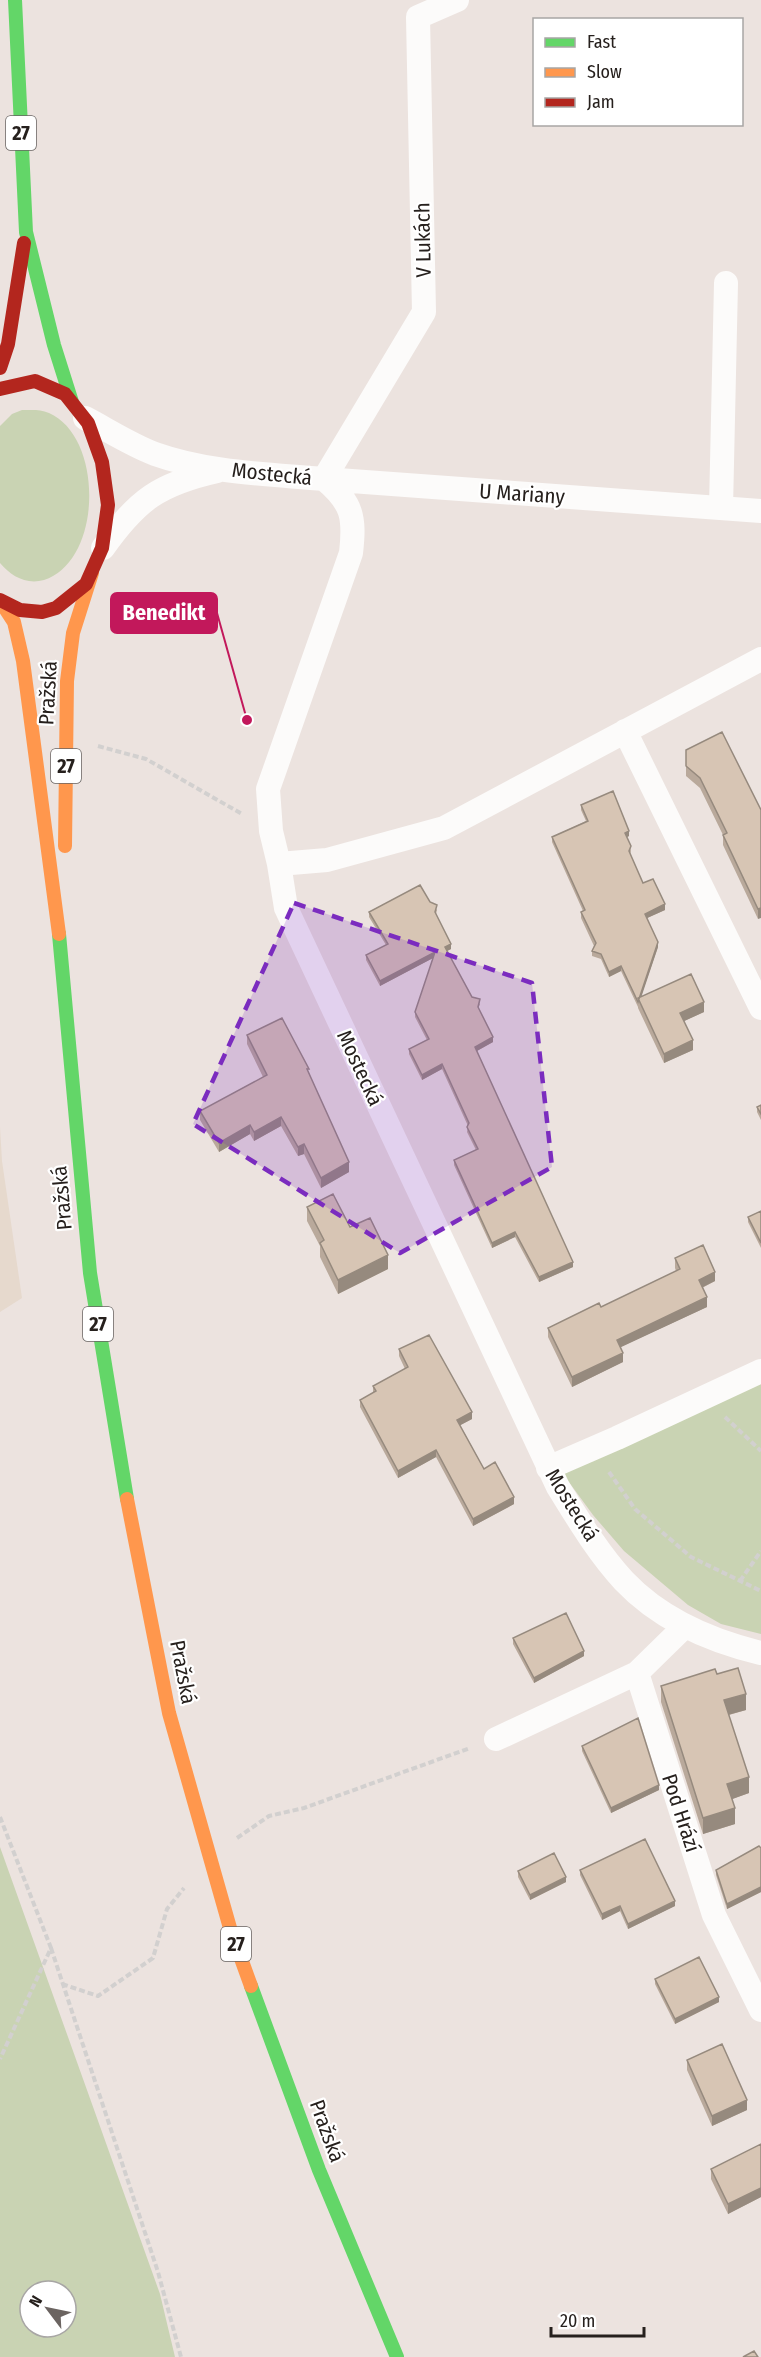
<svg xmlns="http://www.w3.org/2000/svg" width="761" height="2357" font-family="'Fira Sans Condensed',sans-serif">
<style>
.commercial{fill:#e6d9cd}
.green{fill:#c9d3b3;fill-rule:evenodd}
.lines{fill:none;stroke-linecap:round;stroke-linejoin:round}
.path{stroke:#d2d0cf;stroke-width:4;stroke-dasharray:6 3;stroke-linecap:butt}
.street{stroke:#fcfbfa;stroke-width:24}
.fast{stroke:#63d668;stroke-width:14}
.slow{stroke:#ff974d;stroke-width:14}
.jam{stroke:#b3261e;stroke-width:14}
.wall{fill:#b9a99b}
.shaded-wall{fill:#968a7e}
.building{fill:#d7c5b4;stroke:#968a7e;stroke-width:1.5}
.marked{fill:#7b2cbf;fill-opacity:0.2;stroke:#7b2cbf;stroke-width:4.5;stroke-dasharray:12 8;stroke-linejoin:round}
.labels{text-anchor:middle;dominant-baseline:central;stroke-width:4.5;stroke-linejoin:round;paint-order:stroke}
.shield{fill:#fff;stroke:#676361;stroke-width:1.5}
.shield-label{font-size:20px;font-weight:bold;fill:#26201d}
.street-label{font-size:21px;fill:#26201d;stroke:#fff}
.leader{fill:none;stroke:#c2185b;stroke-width:2}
.callout-dot{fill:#c2185b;stroke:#fff;stroke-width:2}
.callout{fill:#c2185b;stroke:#c2185b;stroke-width:2}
.callout-label{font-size:22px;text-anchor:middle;font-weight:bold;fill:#fff}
</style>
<rect width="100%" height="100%" fill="#ece3df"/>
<!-- commercial -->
<path class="commercial" d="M 0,1127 L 2,1161 L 22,1298 L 0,1312 Z"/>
<!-- green -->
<path class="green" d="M 22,410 C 32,410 40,409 49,413 C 104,437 103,561 44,580 C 26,585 11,576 0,563 L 0,426 L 12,414 Z
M 761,1379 L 761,1634 L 721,1624 L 688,1605 L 624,1551 L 593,1515 L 563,1474 Z
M 0,1847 L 160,2294 L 175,2357 L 0,2357 ZM 30,2291 L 66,2291 L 66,2327 L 30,2327 Z"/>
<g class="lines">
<!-- path -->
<path class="path" d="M 98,746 L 146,759 L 242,814
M 725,1417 L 761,1451
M 609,1472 L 635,1509 L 691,1557 L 761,1591
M 740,1581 L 761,1551
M 0,1817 L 51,1948 L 0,2059
M 237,1838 L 269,1816 L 304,1808 L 470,1748
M 51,1948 L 158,2272 L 181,2357
M 62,1984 L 98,1996 L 153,1958 L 167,1909 L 184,1888"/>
<!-- street -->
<path class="street" d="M 457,0 L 418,17 L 424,312 L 324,479 L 761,511
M 85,418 C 108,430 131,445 155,454 C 208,473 268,474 324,479 C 353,503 355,518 351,553 L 268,789 L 271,831 L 279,864 L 286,908 L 558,1487 C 578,1519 598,1553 624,1581 C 660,1619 711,1641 761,1653
M 721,508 L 726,283
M 103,548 C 137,500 159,484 217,471
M 625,731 L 761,1008
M 279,864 L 327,860 L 444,828 L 761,659
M 548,1468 L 617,1438 L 761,1371
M 637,1673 L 714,1915 L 761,2010
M 496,1739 L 637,1673 L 685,1626"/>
<!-- fast -->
<path class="fast" d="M 15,0 L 26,232 L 54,345 L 72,402
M 59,934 L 90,1273 L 127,1499
M 251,1986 L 319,2170 L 397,2357"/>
<!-- slow -->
<path class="slow" d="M 0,601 L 14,622 L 23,661 L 59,934
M 65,846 L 67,681 L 73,633 L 92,573
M 127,1499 L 169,1713 L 230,1928 L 251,1986"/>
<!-- jam -->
<path class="jam" d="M 0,368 L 8,344 L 24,243
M 0,389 L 35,381 L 65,394 L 88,423 L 102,462 L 108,505 L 102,548 L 86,584 L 56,608 L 42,612 L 20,610 L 0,600"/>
</g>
<!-- wall -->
<path class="wall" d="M 686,750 L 761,810 L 758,919 L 723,845 L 723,835 L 700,788 L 686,776 Z
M 581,805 L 629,836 L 627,837 L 631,851 L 630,854 L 643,883 L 665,910 L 647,918 L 658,947 L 641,996 L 704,1012 L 684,1021 L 693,1050 L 664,1063 L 638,1008 L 638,1005 L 638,1007 L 621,971 L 609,977 L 601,959 L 592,956 L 592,951 L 594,946 L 581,918 L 581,912 L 583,911 L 552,842 L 552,837 L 586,821 L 581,810 Z
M 430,902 L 437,910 L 436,914 L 451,949 L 447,951 L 472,997 L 480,1004 L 478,1009 L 493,1042 L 477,1051 L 573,1267 L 539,1282 L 515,1237 L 492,1248 L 454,1165 L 454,1160 L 476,1150 L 467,1132 L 468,1126 L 442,1069 L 422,1080 L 409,1054 L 409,1049 L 427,1040 L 415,1017 L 415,1012 L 433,958 L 380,986 L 366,960 L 366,955 L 386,945 L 369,917 L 369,912 Z
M 247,1035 L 309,1073 L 349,1172 L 321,1188 L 304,1154 L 298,1156 L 281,1126 L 254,1141 L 250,1134 L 219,1152 L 200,1120 L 200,1111 L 263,1077 L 247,1044 Z
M 761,1105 L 761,1120 L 757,1112 L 757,1107 Z
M 307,1207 L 388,1269 L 338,1294 L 320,1257 L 320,1246 L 307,1221 Z
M 761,1211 L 761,1248 L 748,1222 L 748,1217 Z
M 675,1258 L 715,1281 L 702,1288 L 707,1307 L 620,1347 L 623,1362 L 572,1387 L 548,1337 L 548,1328 L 601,1307 L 676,1271 L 675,1268 Z
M 399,1349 L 472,1419 L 460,1425 L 484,1469 L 514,1504 L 473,1526 L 436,1457 L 398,1478 L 360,1407 L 360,1400 L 373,1393 L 373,1386 L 405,1369 L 399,1356 Z
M 513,1638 L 584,1656 L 534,1683 L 513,1644 Z
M 717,1674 L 746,1710 L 729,1715 L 749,1793 L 732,1799 L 735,1824 L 703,1834 L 661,1702 L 661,1686 Z
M 582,1746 L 659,1790 L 611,1813 L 582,1751 Z
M 761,1848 L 761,1892 L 727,1909 L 716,1875 L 716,1870 Z
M 580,1870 L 675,1906 L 628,1929 L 620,1911 L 602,1920 L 580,1875 Z
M 518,1871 L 566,1882 L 530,1900 L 518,1877 Z
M 655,1979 L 719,2002 L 675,2024 L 655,1984 Z
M 687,2060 L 747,2110 L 712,2126 L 687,2070 Z
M 761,2144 L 761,2197 L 728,2214 L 711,2179 L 711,2169 Z"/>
<!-- shaded-wall -->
<path class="shaded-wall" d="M 629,831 L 629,836 L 625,838 L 625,833 Z
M 665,904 L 665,910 L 645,919 L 645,914 Z
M 761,908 L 761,918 L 758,919 L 758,909 Z
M 658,942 L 658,947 L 640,1001 L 639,999 Z
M 451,944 L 451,949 L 445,952 L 445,947 Z
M 435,952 L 435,957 L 380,986 L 380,981 Z
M 621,966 L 621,971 L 609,977 L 609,972 Z
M 704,1002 L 704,1012 L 680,1023 L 680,1013 Z
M 493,1037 L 493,1042 L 475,1052 L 475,1047 Z
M 693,1040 L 693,1050 L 664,1063 L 664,1054 Z
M 442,1064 L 442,1069 L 422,1080 L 422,1075 Z
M 281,1117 L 281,1126 L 254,1141 L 254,1132 Z
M 250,1125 L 250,1134 L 219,1152 L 219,1143 Z
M 304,1144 L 304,1154 L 298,1156 L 298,1147 Z
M 349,1162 L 349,1172 L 321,1188 L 321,1178 Z
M 515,1232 L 515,1237 L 492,1248 L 492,1243 Z
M 388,1255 L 388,1269 L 338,1294 L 338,1280 Z
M 573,1262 L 573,1267 L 539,1282 L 539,1277 Z
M 715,1272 L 715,1281 L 699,1289 L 699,1280 Z
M 707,1297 L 707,1307 L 617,1349 L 617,1340 Z
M 623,1353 L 623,1362 L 572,1387 L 572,1377 Z
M 472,1412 L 472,1419 L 457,1427 L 457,1420 Z
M 436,1450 L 436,1457 L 398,1478 L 398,1471 Z
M 514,1497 L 514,1504 L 473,1526 L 473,1519 Z
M 584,1651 L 584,1656 L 534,1683 L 534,1678 Z
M 746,1694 L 746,1710 L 724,1716 L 724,1700 Z
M 749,1777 L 749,1793 L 727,1801 L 727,1784 Z
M 659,1785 L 659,1790 L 611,1813 L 611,1808 Z
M 735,1808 L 735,1824 L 703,1834 L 703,1818 Z
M 566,1877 L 566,1882 L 530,1900 L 530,1895 Z
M 761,1887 L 761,1892 L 727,1909 L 727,1904 Z
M 675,1901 L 675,1906 L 628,1929 L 628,1924 Z
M 620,1906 L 620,1911 L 602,1920 L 602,1914 Z
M 719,1997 L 719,2002 L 675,2024 L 675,2019 Z
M 747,2100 L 747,2110 L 712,2126 L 712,2116 Z
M 761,2188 L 761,2197 L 728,2214 L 728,2204 Z"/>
<!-- building -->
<path class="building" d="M 722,732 L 761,810 L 761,908 L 758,909 L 723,835 L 727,833 L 700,778 L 686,766 L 686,750 Z
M 613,791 L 629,831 L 625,833 L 631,846 L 629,851 L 643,883 L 653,879 L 665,904 L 645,914 L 658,942 L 638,1002 L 621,966 L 609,972 L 601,954 L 592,951 L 596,943 L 581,912 L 585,910 L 552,837 L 588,821 L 581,805 Z
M 420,885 L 430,902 L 437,905 L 435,912 L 451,944 L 445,947 L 472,997 L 480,999 L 478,1007 L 493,1037 L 475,1047 L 573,1262 L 539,1277 L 515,1232 L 492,1243 L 454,1160 L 478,1149 L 467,1127 L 469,1123 L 442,1064 L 422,1075 L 409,1049 L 429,1039 L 415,1012 L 435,952 L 380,981 L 366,955 L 388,944 L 369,912 Z
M 691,974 L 704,1002 L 680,1013 L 693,1040 L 664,1054 L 638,998 Z
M 282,1018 L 309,1069 L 307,1069 L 349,1162 L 321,1178 L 304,1144 L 298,1147 L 281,1117 L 254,1132 L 250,1125 L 219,1143 L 200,1111 L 267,1075 L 247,1035 Z
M 761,1105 L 761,1114 L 757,1107 Z
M 333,1194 L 350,1227 L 370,1218 L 388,1255 L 338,1280 L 320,1243 L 324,1240 L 307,1207 Z
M 761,1211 L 761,1243 L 748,1217 Z
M 703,1245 L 715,1272 L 699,1280 L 707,1297 L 617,1340 L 623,1353 L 572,1377 L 548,1328 L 599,1303 L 601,1307 L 680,1269 L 675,1258 Z
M 429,1335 L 472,1412 L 457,1420 L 484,1469 L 495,1462 L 514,1497 L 473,1519 L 436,1450 L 398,1471 L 360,1400 L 376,1391 L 373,1386 L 408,1367 L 399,1349 Z
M 566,1613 L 584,1651 L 534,1678 L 513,1638 Z
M 738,1668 L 746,1694 L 724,1700 L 749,1777 L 727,1784 L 735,1808 L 703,1818 L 661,1686 L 715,1669 L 717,1674 Z
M 638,1718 L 659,1785 L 611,1808 L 582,1746 Z
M 645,1839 L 675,1901 L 628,1924 L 620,1906 L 602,1914 L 580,1870 Z
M 759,1846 L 761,1848 L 761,1887 L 727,1904 L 716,1870 Z
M 554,1853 L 566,1877 L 530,1895 L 518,1871 Z
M 699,1957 L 719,1997 L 675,2019 L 655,1979 Z
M 722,2044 L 747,2100 L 712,2116 L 687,2060 Z
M 761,2144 L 761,2188 L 728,2204 L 711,2169 Z
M 754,2351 L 758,2357 L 743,2357 Z"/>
<!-- marked area -->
<path class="marked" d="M 294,903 L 532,983 L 552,1167 L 400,1253 L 193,1124 Z"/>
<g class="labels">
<!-- shield labels -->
<g class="shield">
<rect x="6" y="116" width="30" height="34" rx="4.5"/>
<rect x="51" y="749" width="30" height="34" rx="4.5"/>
<rect x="83" y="1307" width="30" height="34" rx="4.5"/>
<rect x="221" y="1927" width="30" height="34" rx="4.5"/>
</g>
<g class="shield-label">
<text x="21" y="133">27</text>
<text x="66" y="766">27</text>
<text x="98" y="1324">27</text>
<text x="236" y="1944">27</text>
</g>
<!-- street labels -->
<g class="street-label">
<text transform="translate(423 240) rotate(-91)">V Lukách</text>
<text transform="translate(272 474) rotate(6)">Mostecká</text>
<text transform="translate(522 494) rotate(4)">U Mariany</text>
<text transform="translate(48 693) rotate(-87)">Pražská</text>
<text transform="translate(360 1068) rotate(65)">Mostecká</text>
<text transform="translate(62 1198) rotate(-95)">Pražská</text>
<text transform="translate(572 1505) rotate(58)">Mostecká</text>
<text transform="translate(183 1672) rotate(79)">Pražská</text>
<text transform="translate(681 1813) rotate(72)">Pod Hrází</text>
<text transform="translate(327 2131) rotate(70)">Pražská</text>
</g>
</g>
<!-- callouts -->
<path class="leader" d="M247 720L217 613"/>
<circle class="callout-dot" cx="247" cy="720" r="6"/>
<rect class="callout" x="111" y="593" width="106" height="40" rx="6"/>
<g class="callout-label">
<text x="164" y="620">Benedikt</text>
</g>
<!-- legend -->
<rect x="533" y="18" width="210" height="108" fill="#ffffff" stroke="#a8a6a5" stroke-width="1.5"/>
<rect x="545" y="38" width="30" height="9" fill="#63d668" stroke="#a8a6a5" stroke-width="1.5"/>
<text x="587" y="48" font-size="18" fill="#26201d">Fast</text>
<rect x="545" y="68" width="30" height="9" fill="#ff974d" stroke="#a8a6a5" stroke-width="1.5"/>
<text x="587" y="78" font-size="18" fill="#26201d">Slow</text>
<rect x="545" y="98" width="30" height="9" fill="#b3261e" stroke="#a8a6a5" stroke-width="1.5"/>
<text x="587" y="108" font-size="18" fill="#26201d">Jam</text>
<!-- north arrow -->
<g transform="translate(48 2309) rotate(302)"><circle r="28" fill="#ffffff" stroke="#a8a6a5" stroke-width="1.5"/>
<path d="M0-4.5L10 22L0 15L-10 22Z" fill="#6b6461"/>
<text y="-9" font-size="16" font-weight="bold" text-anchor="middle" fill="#26201d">N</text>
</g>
<!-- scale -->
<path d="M551 2327v9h93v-9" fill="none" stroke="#26201d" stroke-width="3"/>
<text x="560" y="2327" font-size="18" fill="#26201d" stroke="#ffffff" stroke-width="4.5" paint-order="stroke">20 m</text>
</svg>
